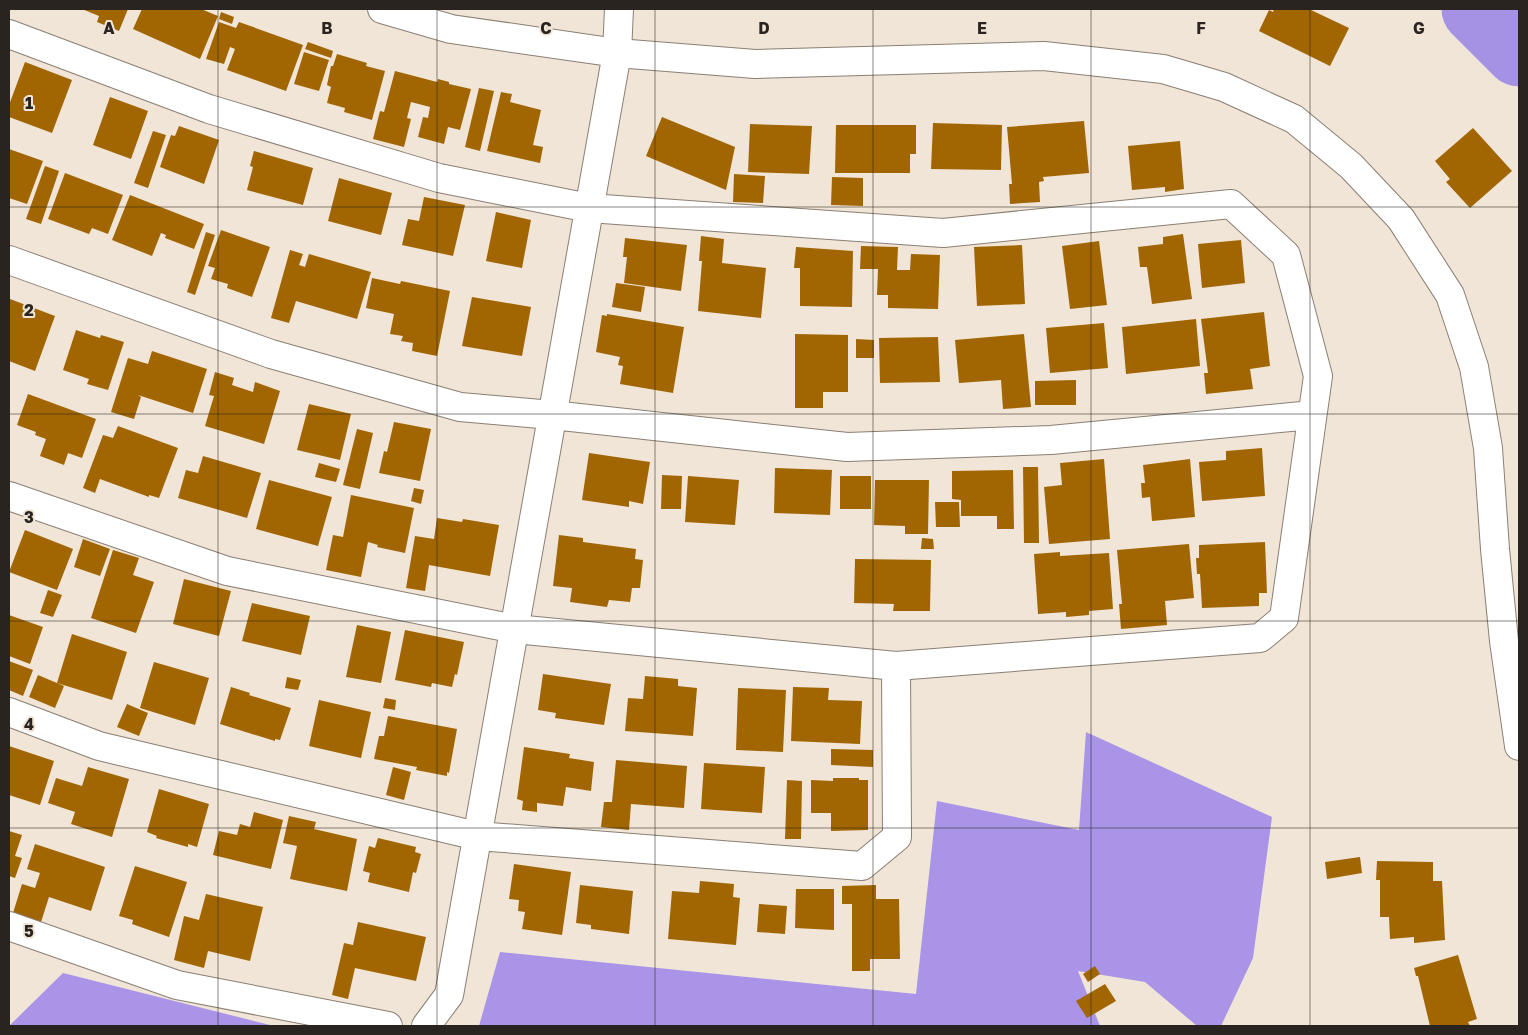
<svg xmlns="http://www.w3.org/2000/svg" width="1528" height="1035" font-family="'Golos Text',sans-serif">
<style>
.forest{fill:#a994e8}
.lines{fill:none;stroke-linecap:round;stroke-linejoin:round}
.river{stroke:#a692e5;stroke-width:69}
.building{fill:#a16602}
.minor-casing{stroke:#8a7f73;stroke-width:30}
.tertiary-casing{stroke:#8a7f73;stroke-width:30}
.minor{stroke:#fff;stroke-width:28}
.tertiary{stroke:#fff;stroke-width:28}
.grid{fill:none;stroke:#29241f;stroke-width:1;stroke-opacity:0.55}
.grid-label{font-size:16px;text-anchor:middle;font-weight:bold;fill:#29241f;stroke:#f1e5d7;stroke-width:4;stroke-linejoin:round;paint-order:stroke}
</style>
<rect width="100%" height="100%" fill="#f1e5d7"/>
<!-- forest -->
<path class="forest" d="M 1086,732 L 1272,817 L 1253,958 L 1221,1026 L 1197,1026 L 1145,982 L 1078,971 L 1100,1026 L 479,1026 L 500,952 L 916,994 L 937,801 L 1079,830 Z
M 63,973 L 274,1026 L 9,1026 Z"/>
<g class="lines">
<!-- river -->
<path class="river" d="M 1476,9 L 1519,52"/>
</g>
<!-- building -->
<path class="building" d="M 82,9 L 128,9 L 119,31 L 97,22 L 99,16 Z
M 142,9 L 201,9 L 218,16 L 200,59 L 133,29 Z
M 1274,9 L 1312,9 L 1311,10 L 1349,28 L 1330,66 L 1259,31 L 1269,10 L 1273,12 Z
M 221,12 L 234,17 L 232,24 L 219,19 Z
M 219,22 L 236,28 L 239,22 L 303,45 L 286,91 L 227,70 L 235,49 L 230,47 L 224,64 L 206,59 Z
M 308,42 L 333,51 L 331,58 L 305,49 Z
M 304,52 L 329,60 L 319,91 L 294,84 Z
M 337,54 L 367,63 L 366,66 L 385,71 L 372,120 L 344,112 L 345,108 L 327,103 L 331,87 L 327,85 L 331,66 L 333,66 Z
M 25,62 L 72,80 L 52,133 L 9,117 L 9,105 Z
M 395,71 L 437,82 L 438,79 L 449,82 L 449,84 L 471,89 L 460,130 L 448,127 L 444,144 L 418,137 L 423,117 L 428,118 L 430,107 L 411,102 L 407,118 L 411,119 L 404,147 L 373,139 L 380,111 L 384,112 Z
M 479,88 L 494,91 L 480,151 L 465,147 Z
M 501,92 L 512,94 L 510,102 L 541,110 L 533,145 L 543,147 L 540,163 L 487,151 Z
M 110,97 L 148,111 L 131,159 L 93,145 Z
M 662,117 L 735,147 L 726,190 L 646,156 Z
M 1084,121 L 1089,173 L 1043,177 L 1044,181 L 1039,182 L 1040,202 L 1010,204 L 1009,184 L 1012,184 L 1007,127 Z
M 933,123 L 1002,125 L 1001,170 L 931,169 Z
M 750,124 L 812,126 L 809,174 L 748,172 Z
M 836,125 L 916,125 L 916,154 L 910,154 L 910,173 L 835,173 Z
M 179,126 L 219,140 L 204,184 L 160,167 L 171,135 L 175,136 Z
M 1473,128 L 1512,171 L 1470,208 L 1446,182 L 1450,179 L 1435,161 Z
M 153,131 L 166,135 L 148,188 L 134,183 Z
M 1180,141 L 1184,189 L 1165,192 L 1165,187 L 1132,190 L 1128,146 Z
M 9,149 L 43,161 L 27,204 L 9,198 Z
M 254,151 L 313,168 L 303,205 L 247,190 L 253,167 L 250,166 Z
M 45,166 L 59,171 L 41,224 L 26,219 Z
M 65,173 L 123,195 L 108,234 L 92,228 L 89,234 L 48,219 Z
M 734,174 L 765,176 L 763,203 L 733,202 Z
M 832,177 L 863,178 L 863,206 L 831,205 Z
M 339,178 L 392,193 L 381,235 L 328,221 Z
M 130,195 L 204,224 L 194,249 L 165,238 L 166,235 L 161,233 L 152,256 L 112,240 Z
M 424,197 L 465,205 L 453,256 L 402,245 L 408,219 L 419,221 Z
M 496,212 L 531,220 L 522,268 L 486,261 Z
M 221,230 L 270,247 L 252,297 L 227,288 L 228,284 L 211,279 L 215,268 L 208,266 Z
M 206,232 L 215,235 L 195,295 L 187,292 Z
M 1183,234 L 1192,299 L 1152,304 L 1147,267 L 1140,267 L 1138,247 L 1163,244 L 1163,237 Z
M 701,236 L 724,239 L 722,263 L 766,268 L 761,318 L 698,311 L 702,261 L 699,261 Z
M 625,238 L 687,245 L 681,291 L 624,283 L 627,257 L 623,257 Z
M 1241,240 L 1245,283 L 1202,288 L 1198,244 Z
M 1099,241 L 1107,305 L 1070,309 L 1062,246 Z
M 1022,245 L 1025,304 L 977,306 L 974,247 Z
M 861,246 L 898,247 L 897,270 L 910,270 L 911,254 L 940,255 L 938,309 L 888,308 L 888,295 L 877,295 L 878,269 L 860,269 Z
M 796,247 L 853,251 L 852,307 L 800,306 L 800,268 L 794,268 Z
M 290,250 L 303,254 L 299,265 L 305,267 L 309,254 L 371,272 L 357,319 L 296,301 L 289,323 L 271,318 Z
M 372,278 L 400,284 L 401,281 L 450,291 L 437,356 L 412,351 L 413,343 L 401,341 L 403,336 L 390,334 L 394,314 L 366,308 Z
M 616,283 L 645,287 L 641,312 L 612,307 Z
M 472,297 L 531,307 L 522,356 L 462,346 Z
M 10,299 L 55,316 L 35,371 L 9,361 Z
M 1264,312 L 1270,366 L 1250,369 L 1253,389 L 1206,394 L 1204,373 L 1208,373 L 1201,319 Z
M 607,314 L 684,327 L 673,393 L 620,384 L 623,366 L 618,365 L 620,357 L 596,352 L 602,315 L 607,316 Z
M 1196,319 L 1200,366 L 1126,374 L 1122,327 Z
M 1104,323 L 1108,368 L 1050,373 L 1046,328 Z
M 76,330 L 100,338 L 101,335 L 124,342 L 108,390 L 87,384 L 89,379 L 63,370 Z
M 795,334 L 848,335 L 848,392 L 823,392 L 823,408 L 795,408 Z
M 1024,334 L 1031,407 L 1003,409 L 1001,380 L 959,383 L 955,340 Z
M 938,337 L 940,382 L 880,383 L 879,338 Z
M 856,339 L 874,340 L 874,358 L 856,358 Z
M 152,351 L 207,369 L 193,413 L 138,395 L 141,397 L 134,419 L 111,412 L 128,358 L 148,364 Z
M 215,372 L 234,378 L 232,385 L 253,392 L 255,382 L 280,391 L 264,444 L 205,426 L 214,396 L 209,395 Z
M 1076,380 L 1076,405 L 1035,405 L 1035,381 Z
M 28,394 L 96,419 L 82,458 L 68,453 L 64,465 L 40,456 L 46,439 L 35,435 L 36,432 L 17,425 Z
M 309,404 L 351,414 L 340,460 L 297,450 Z
M 394,422 L 431,429 L 420,481 L 379,473 L 384,451 L 387,452 Z
M 118,426 L 178,448 L 159,498 L 149,495 L 149,497 L 100,479 L 95,493 L 83,488 L 103,435 L 113,438 Z
M 357,429 L 373,433 L 360,489 L 343,485 Z
M 1262,448 L 1265,496 L 1202,501 L 1199,462 L 1226,460 L 1226,451 Z
M 589,453 L 650,462 L 643,504 L 629,501 L 629,507 L 582,500 Z
M 203,456 L 261,473 L 247,518 L 178,498 L 186,470 L 198,473 Z
M 1104,459 L 1110,539 L 1049,544 L 1044,487 L 1062,485 L 1060,463 Z
M 1190,459 L 1195,517 L 1152,521 L 1150,497 L 1142,498 L 1141,483 L 1145,483 L 1143,465 Z
M 319,463 L 340,469 L 336,482 L 315,477 Z
M 1023,467 L 1038,467 L 1039,543 L 1024,543 Z
M 775,468 L 832,470 L 830,515 L 774,513 Z
M 1013,470 L 1014,529 L 997,529 L 997,516 L 961,516 L 961,500 L 952,499 L 952,471 Z
M 662,475 L 682,476 L 681,509 L 661,509 Z
M 688,476 L 739,480 L 735,525 L 685,522 Z
M 840,476 L 871,476 L 871,509 L 840,509 Z
M 269,480 L 332,497 L 318,546 L 256,529 Z
M 875,480 L 929,480 L 928,534 L 905,534 L 905,526 L 874,525 Z
M 414,488 L 424,490 L 421,504 L 411,501 Z
M 351,495 L 414,508 L 405,553 L 377,547 L 378,545 L 368,542 L 361,577 L 326,570 L 333,535 L 343,537 Z
M 935,502 L 959,502 L 960,527 L 936,527 Z
M 437,518 L 462,522 L 463,519 L 499,525 L 490,576 L 429,565 L 425,591 L 406,588 L 415,536 L 434,539 Z
M 25,530 L 73,549 L 57,590 L 9,572 Z
M 559,535 L 583,538 L 583,542 L 636,549 L 635,559 L 643,560 L 640,588 L 632,588 L 630,602 L 609,600 L 607,607 L 570,602 L 572,588 L 553,586 Z
M 922,538 L 933,539 L 934,549 L 921,549 Z
M 83,539 L 110,549 L 100,576 L 74,567 Z
M 1265,542 L 1267,593 L 1259,593 L 1259,606 L 1202,608 L 1200,574 L 1197,574 L 1196,558 L 1199,558 L 1199,545 Z
M 1189,544 L 1194,598 L 1165,601 L 1167,625 L 1121,629 L 1119,604 L 1122,604 L 1117,550 Z
M 113,550 L 139,558 L 133,575 L 154,582 L 136,633 L 91,618 Z
M 1060,552 L 1060,556 L 1109,553 L 1113,609 L 1089,611 L 1089,615 L 1066,617 L 1066,612 L 1038,614 L 1034,554 Z
M 855,559 L 931,560 L 930,611 L 893,611 L 894,604 L 854,603 Z
M 184,579 L 231,591 L 219,636 L 173,624 Z
M 48,590 L 62,595 L 53,617 L 40,613 Z
M 252,603 L 310,616 L 301,655 L 242,641 Z
M 9,615 L 43,627 L 30,664 L 9,656 Z
M 357,625 L 391,632 L 381,683 L 346,677 Z
M 405,630 L 464,642 L 457,675 L 455,674 L 452,687 L 432,683 L 431,687 L 395,680 Z
M 72,634 L 127,652 L 112,700 L 57,683 Z
M 9,661 L 33,670 L 23,696 L 9,690 Z
M 154,662 L 209,678 L 195,725 L 140,708 Z
M 543,674 L 611,684 L 604,725 L 555,718 L 556,713 L 538,710 Z
M 38,675 L 64,686 L 55,708 L 29,697 Z
M 645,676 L 678,679 L 678,686 L 697,688 L 693,736 L 625,731 L 628,698 L 643,699 Z
M 287,677 L 301,680 L 298,690 L 285,688 Z
M 231,687 L 250,693 L 249,695 L 291,708 L 280,740 L 275,739 L 275,741 L 220,724 Z
M 793,687 L 829,688 L 828,700 L 862,701 L 860,744 L 791,741 Z
M 738,688 L 786,690 L 783,752 L 736,750 Z
M 385,698 L 396,700 L 395,710 L 383,708 Z
M 319,700 L 371,712 L 361,758 L 309,746 Z
M 127,704 L 148,713 L 139,736 L 117,727 Z
M 388,716 L 457,729 L 449,773 L 447,772 L 447,776 L 416,770 L 417,767 L 374,759 L 379,736 L 384,736 Z
M 9,746 L 54,761 L 40,805 L 9,795 Z
M 524,747 L 570,754 L 569,758 L 594,762 L 591,791 L 566,787 L 563,806 L 537,803 L 537,812 L 522,810 L 523,801 L 517,799 Z
M 831,749 L 873,750 L 873,767 L 831,765 Z
M 616,760 L 687,766 L 684,808 L 631,804 L 629,830 L 601,827 L 604,802 L 612,802 Z
M 704,763 L 765,767 L 762,813 L 701,809 Z
M 88,767 L 129,779 L 112,837 L 71,824 L 75,812 L 48,803 L 56,778 L 82,786 Z
M 393,767 L 411,772 L 404,800 L 386,795 Z
M 833,778 L 859,778 L 859,780 L 868,780 L 868,830 L 831,831 L 831,813 L 811,813 L 811,780 L 833,781 Z
M 787,780 L 802,781 L 801,839 L 785,839 Z
M 159,789 L 209,804 L 197,847 L 188,844 L 188,847 L 156,838 L 157,836 L 147,832 Z
M 254,812 L 283,820 L 271,869 L 213,855 L 219,831 L 237,835 L 240,824 L 250,827 Z
M 289,816 L 316,822 L 314,829 L 357,839 L 347,891 L 290,879 L 297,846 L 283,843 Z
M 9,831 L 22,835 L 15,856 L 22,858 L 15,878 L 9,876 Z
M 378,838 L 416,847 L 415,852 L 421,854 L 416,873 L 413,872 L 409,892 L 368,882 L 370,873 L 363,871 L 369,846 L 375,848 Z
M 35,844 L 105,867 L 91,911 L 49,897 L 41,922 L 13,913 L 22,884 L 35,888 L 40,873 L 27,869 Z
M 1360,857 L 1362,873 L 1327,879 L 1325,862 Z
M 1377,861 L 1433,862 L 1433,881 L 1442,881 L 1445,940 L 1414,943 L 1414,937 L 1390,939 L 1389,917 L 1380,917 L 1380,880 L 1376,880 Z
M 514,864 L 571,872 L 562,935 L 522,929 L 525,912 L 518,911 L 519,900 L 509,899 Z
M 135,866 L 187,882 L 169,937 L 132,924 L 133,920 L 119,916 Z
M 700,881 L 734,884 L 733,897 L 740,898 L 736,945 L 668,939 L 672,891 L 699,893 Z
M 580,885 L 633,891 L 629,934 L 591,929 L 591,925 L 576,923 Z
M 876,885 L 876,899 L 899,899 L 900,959 L 870,959 L 870,971 L 852,971 L 852,904 L 842,904 L 842,886 Z
M 796,889 L 834,889 L 834,930 L 795,928 Z
M 206,894 L 263,907 L 250,961 L 208,951 L 204,968 L 174,960 L 184,916 L 199,920 Z
M 759,904 L 787,906 L 785,934 L 757,932 Z
M 358,922 L 426,937 L 416,981 L 355,968 L 348,999 L 332,995 L 344,943 L 353,945 Z
M 1458,955 L 1477,1019 L 1468,1022 L 1470,1026 L 1430,1026 L 1418,976 L 1416,976 L 1414,968 Z
M 1095,966 L 1100,974 L 1088,982 L 1083,974 Z
M 1105,984 L 1116,1001 L 1087,1018 L 1076,1001 Z"/>
<g class="lines">
<!-- minor casing -->
<g class="minor-casing">
<path id="minor" d="M 9,34 L 209,109 L 439,178 L 589,208 L 943,233 L 1231,204 L 1286,255 L 1318,376 L 1284,618 L 1260,638 L 896,666 L 515,629 L 227,571 L 9,496
M 9,260 L 271,354 L 460,407 L 552,415 L 847,447 L 1051,440 L 1312,415
M 9,712 L 99,746 L 477,836 L 862,866 L 897,837 L 896,666
M 9,926 L 177,985 L 388,1026
M 426,1026 L 449,995 L 617,53 L 619,9"/>
</g>
<!-- tertiary casing -->
<g class="tertiary-casing">
<path id="tertiary" d="M 382,9 L 451,29 L 617,53 L 755,64 L 1044,56 L 1163,69 L 1224,87 L 1294,119 L 1351,166 L 1401,219 L 1450,295 L 1474,367 L 1488,448 L 1495,549 L 1504,641 L 1519,746"/>
</g>
<!-- minor -->
<use href="#minor" class="minor"/>
<!-- tertiary -->
<use href="#tertiary" class="tertiary"/>
</g>
<!-- grid -->
<path class="grid" d="M 218,9 L 218,1026M 437,9 L 437,1026M 655,9 L 655,1026M 873,9 L 873,1026M 1091,9 L 1091,1026M 1310,9 L 1310,1026M 9,207 L 1519,207M 9,414 L 1519,414M 9,621 L 1519,621M 9,828 L 1519,828"/>
<g class="grid-label">
<text x="109" y="34">A</text>
<text x="327" y="34">B</text>
<text x="546" y="34">C</text>
<text x="764" y="34">D</text>
<text x="982" y="34">E</text>
<text x="1201" y="34">F</text>
<text x="1419" y="34">G</text>
<text x="29" y="109">1</text>
<text x="29" y="316">2</text>
<text x="29" y="523">3</text>
<text x="29" y="730">4</text>
<text x="29" y="937">5</text>
</g>
<!-- border -->
<rect width="1528" height="1035" fill="none" stroke="#29241f" stroke-width="20"/>
</svg>
